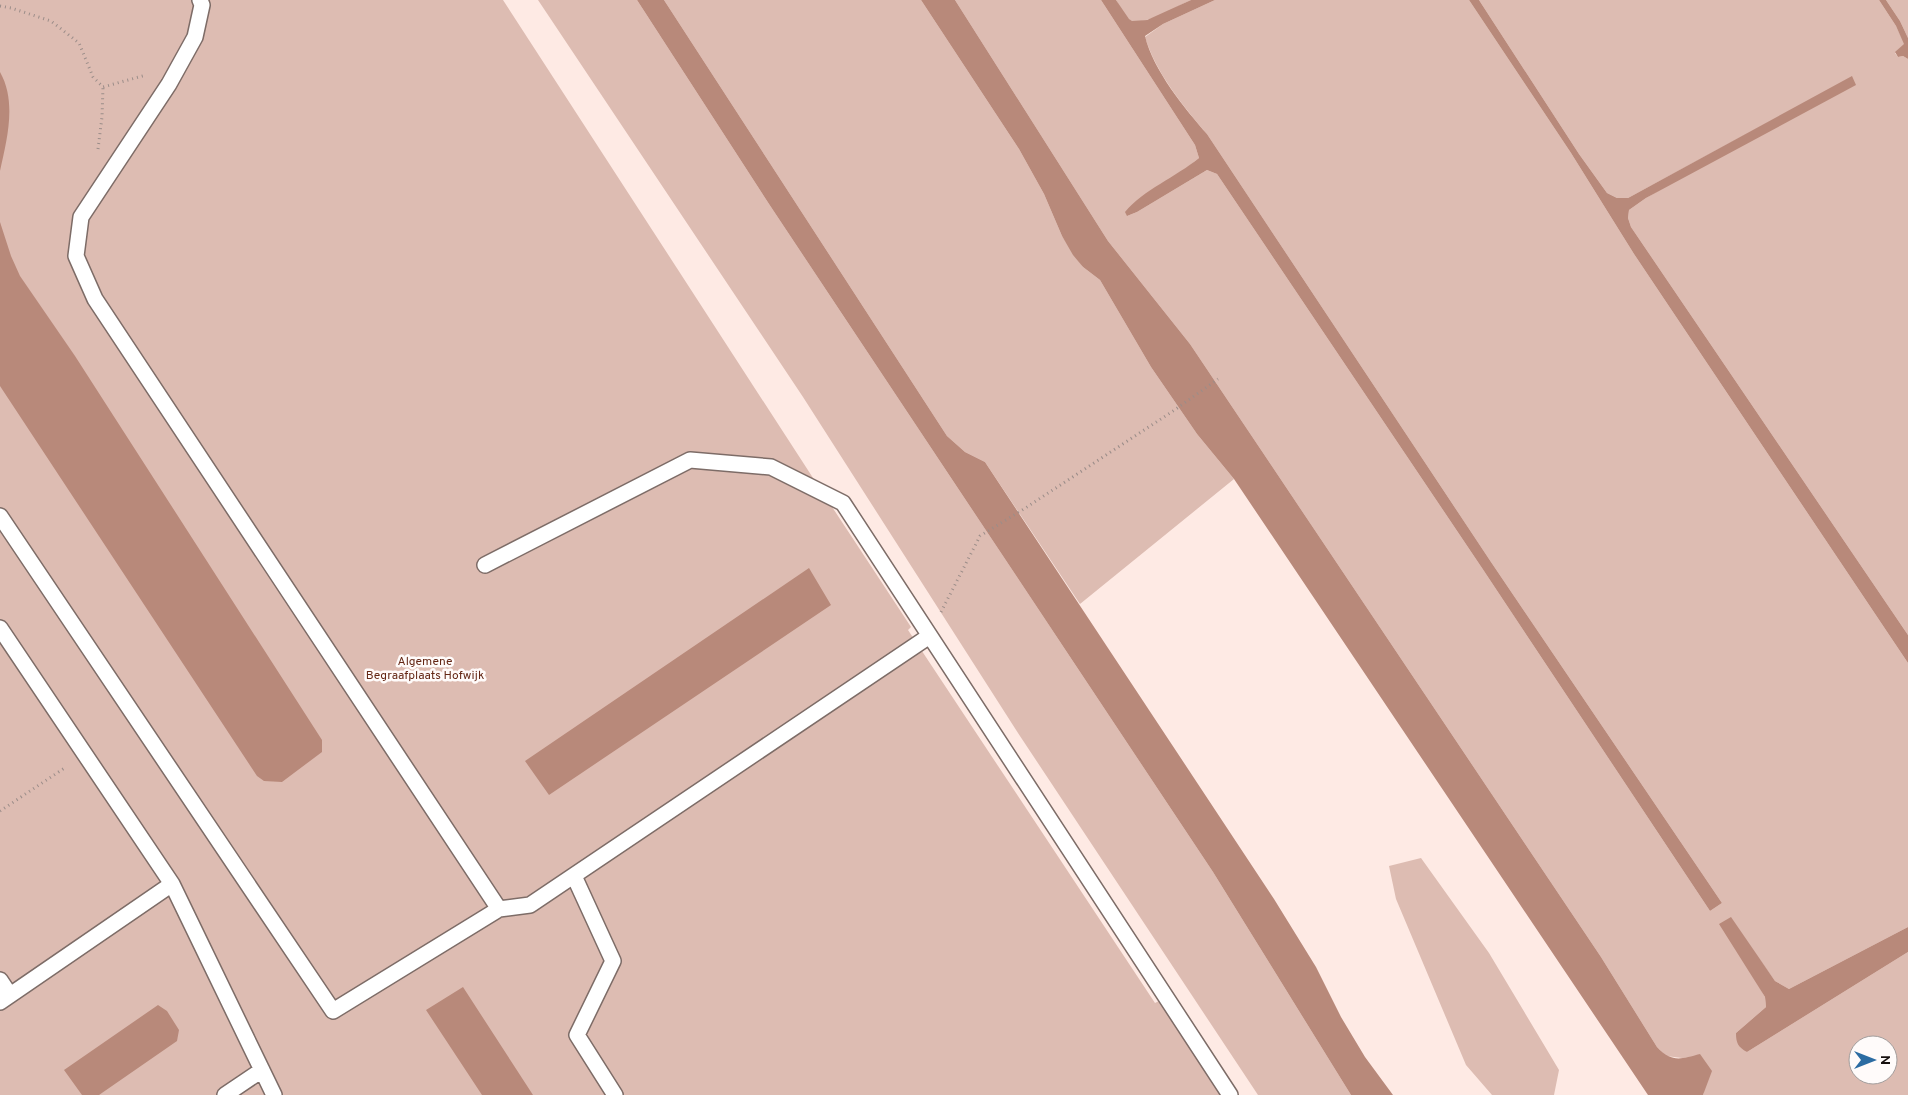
<svg xmlns="http://www.w3.org/2000/svg" width="1908" height="1095" font-family="Overpass,sans-serif">
<style>
.green{fill:#ddbcb2;fill-rule:evenodd}
.water{fill:#b8897a}
.lines{fill:none;stroke-linecap:round;stroke-linejoin:round}
.service-casing{stroke:#7d6c67;stroke-width:18}
.path{stroke:#9b8d89;stroke-width:3;stroke-dasharray:1 4;stroke-linecap:butt}
.service{stroke:#fff;stroke-width:15}
.labels{text-anchor:middle;dominant-baseline:central;stroke-width:5;stroke-linejoin:round;paint-order:stroke}
.park-label{font-size:12px;fill:#642715;stroke:#fffbfa}
</style>
<rect width="100%" height="100%" fill="#feeae4"/>
<!-- green -->
<path class="green" d="M 0,0 L 503,0 L 815,481 L 911,627 L 908,630 L 1155,1003 L 1159,1001 L 1222,1095 L 0,1095 Z
M 538,0 L 637,0 L 769,204 L 1213,872 L 1351,1095 L 1258,1095 L 1018,733 L 803,397 Z
M 664,0 L 921,0 L 1019,149 L 1044,194 L 1062,236 L 1083,267 L 1100,280 L 1151,367 L 1197,434 L 1234,479 L 1080,604 L 985,462 L 965,452 L 947,436 Z
M 955,0 L 1101,0 L 1195,145 L 1199,158 L 1127,216 L 1137,212 L 1207,170 L 1217,174 L 1482,568 L 1710,911 L 1722,903 L 1491,562 L 1207,134 C 1183,106 1156,73 1145,37 L 1163,24 L 1215,0 L 1469,0 L 1571,153 L 1634,254 L 1908,663 L 1908,927 L 1789,989 L 1775,981 L 1760,960 L 1749,969 L 1765,997 L 1766,1007 L 1736,1033 L 1747,1052 L 1908,952 L 1908,1095 L 1703,1095 L 1704,1092 L 1682,1058 L 1666,1056 L 1657,1047 L 1601,957 L 1190,344 L 1108,241 ZM 1858,1045 L 1888,1045 L 1888,1075 L 1858,1075 Z
M 1116,0 L 1191,0 C 1177,6 1147,25 1132,21 C 1126,20 1119,5 1116,0 Z
M 1479,0 L 1879,0 L 1896,26 L 1905,44 L 1895,53 L 1898,57 L 1903,56 L 1908,59 L 1908,635 L 1631,227 L 1628,218 L 1629,210 L 1646,198 L 1852,77 L 1628,198 L 1617,198 L 1607,193 L 1579,154 Z
M 1886,0 L 1908,0 L 1908,38 L 1900,21 Z
M 1421,858 L 1489,953 L 1559,1070 L 1554,1095 L 1492,1095 L 1466,1065 L 1396,899 L 1389,866 Z"/>
<!-- water -->
<path class="water" d="M 637,0 L 664,0 L 947,436 L 965,452 L 985,462 L 1274,899 L 1316,967 L 1341,1017 L 1365,1057 L 1393,1095 L 1351,1095 L 1213,872 L 769,204 Z
M 921,0 L 955,0 L 1108,241 L 1190,344 L 1601,957 L 1657,1047 C 1672,1063 1681,1059 1700,1054 L 1712,1071 L 1703,1095 L 1648,1095 L 1234,479 L 1197,434 L 1151,367 L 1100,280 L 1083,267 L 1073,255 L 1062,236 L 1044,194 L 1019,149 Z
M 1101,0 L 1116,0 L 1129,19 L 1132,21 L 1147,20 L 1191,0 L 1215,0 L 1163,24 L 1145,36 C 1153,70 1185,109 1207,134 L 1491,562 L 1722,903 L 1710,911 L 1482,568 L 1217,174 L 1207,170 L 1137,212 L 1127,216 L 1125,212 C 1143,190 1176,177 1199,158 L 1195,145 Z
M 1469,0 L 1479,0 L 1579,154 L 1607,193 L 1617,198 L 1628,198 L 1852,76 L 1856,85 L 1646,198 L 1629,210 L 1628,218 L 1631,227 L 1908,635 L 1908,663 L 1634,254 L 1571,153 Z
M 1879,0 L 1886,0 L 1900,21 L 1908,38 L 1908,59 L 1903,56 L 1898,57 L 1895,52 L 1904,44 L 1896,26 Z
M 0,72 C 17,102 7,139 0,171 Z
M 0,222 L 11,256 L 20,276 L 75,356 L 322,740 L 322,752 L 282,782 L 264,781 L 257,776 L 0,386 Z
M 809,568 L 831,605 L 549,795 L 525,761 Z
M 1731,917 L 1775,981 L 1789,989 L 1908,927 L 1908,952 L 1747,1052 C 1738,1047 1736,1043 1736,1033 L 1766,1007 L 1765,997 L 1719,924 Z
M 463,987 L 533,1095 L 482,1095 L 426,1010 Z
M 158,1005 L 167,1011 L 179,1030 L 177,1041 L 99,1095 L 82,1095 L 64,1070 Z"/>
<g class="lines">
<!-- service casing -->
<g class="service-casing">
<path id="service" d="M 200,0 L 202,5 L 195,37 L 169,84 L 81,217 L 76,256 L 95,299 L 499,909
M 0,516 L 333,1011 L 499,909 L 530,905 L 928,637
M 485,565 L 690,460 L 771,467 L 843,503 L 1230,1095
M 0,628 L 172,884 L 274,1095
M 574,876 L 613,961 L 577,1035 L 615,1095
M 0,980 L 10,995
M 0,1002 L 172,884
M 225,1095 L 262,1070"/>
</g>
<!-- path -->
<path class="path" d="M 0,6 L 11,8 L 51,21 L 79,43 L 93,77 L 103,87 L 146,75
M 98,149 L 102,117 L 103,87
M 941,612 L 980,536 L 1027,507 L 1176,409 L 1218,379
M 0,811 L 66,767"/>
<!-- service -->
<use href="#service" class="service"/>
</g>
<g class="labels">
<!-- park labels -->
<g class="park-label">
<text x="425" y="662">Algemene<tspan x="425" dy="14">Begraafplaats Hofwijk</tspan></text>
</g>
</g>
<!-- north arrow -->
<g transform="translate(1873 1060) rotate(90)"><circle r="24" fill="#fffbfa" stroke="#a29d9c"/>
<path d="M0-4L9 19L0 12L-9 19Z" fill="#2c6ca2"/>
<text y="-8" font-size="14" font-weight="bold" text-anchor="middle" fill="#160f0e">N</text>
</g>
</svg>
